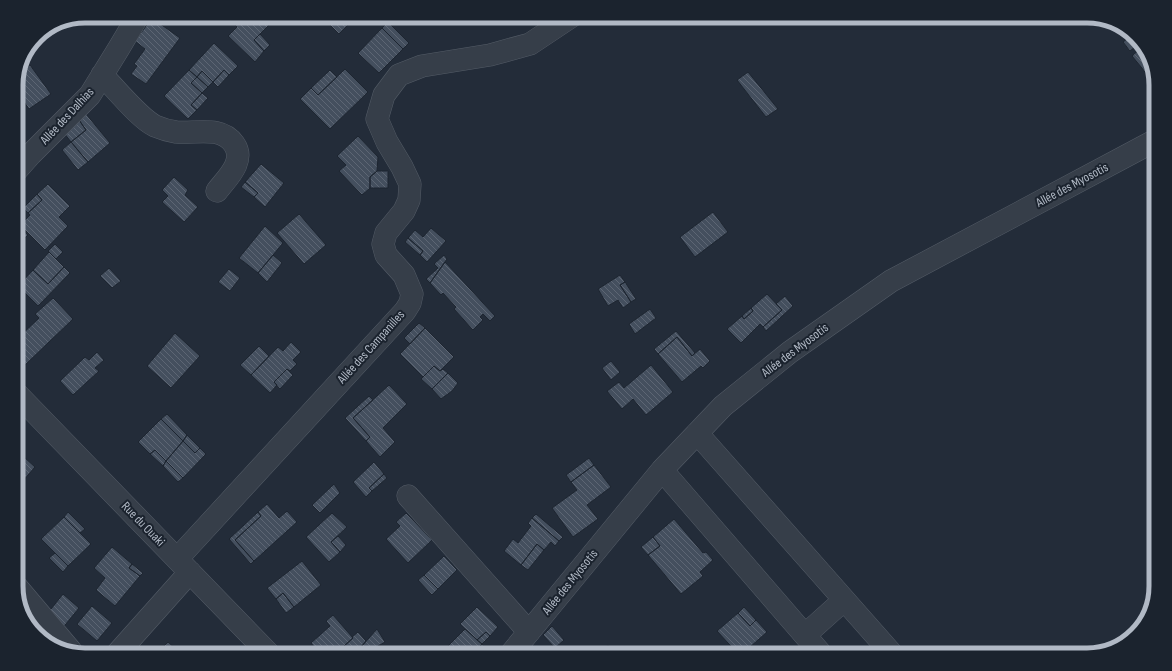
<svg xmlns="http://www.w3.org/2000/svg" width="1172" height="671" font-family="'Sofia Sans Condensed',sans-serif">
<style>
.building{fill:url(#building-back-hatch);stroke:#1d2530}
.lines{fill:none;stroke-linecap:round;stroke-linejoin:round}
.minor-casing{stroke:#545c67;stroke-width:23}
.minor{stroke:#363e49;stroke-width:22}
.labels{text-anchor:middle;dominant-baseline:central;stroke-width:4;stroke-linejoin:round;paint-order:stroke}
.street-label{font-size:13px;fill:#b1b9c5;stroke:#1b232e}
.rim{fill:none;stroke:#b1b9c5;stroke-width:5}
</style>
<defs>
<pattern id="building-back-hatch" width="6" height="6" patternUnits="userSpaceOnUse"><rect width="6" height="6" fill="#444f5e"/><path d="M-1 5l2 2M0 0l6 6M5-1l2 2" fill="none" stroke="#5d6674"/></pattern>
</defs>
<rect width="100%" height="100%" fill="#232c39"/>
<!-- building -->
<path class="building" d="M 232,16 L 278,16 L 254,40 L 264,51 L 255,62 L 228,36 L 237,27 L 229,19 Z
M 321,16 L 357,16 L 339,34 Z
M 152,18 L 180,38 L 146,84 L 131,74 L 137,66 L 134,64 L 145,49 L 135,41 Z
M 388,22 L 409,43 L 403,49 L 382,28 Z
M 382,28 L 403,49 L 379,73 L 358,53 Z
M 260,34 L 270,45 L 264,51 L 254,40 Z
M 1132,35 L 1140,43 L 1130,51 L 1123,42 Z
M 214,43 L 238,66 L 229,75 L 224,70 L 213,82 L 202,71 L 197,77 L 189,70 Z
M 1143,46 L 1151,68 L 1146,73 L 1132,56 Z
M 30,65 L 51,94 L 29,109 L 16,90 L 16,81 L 21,71 Z
M 345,69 L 368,92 L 330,129 L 300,99 L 311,88 L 318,95 Z
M 189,70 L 197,77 L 191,83 L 202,93 L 191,105 L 197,110 L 188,119 L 164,96 Z
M 224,70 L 229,75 L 218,87 L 213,82 Z
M 330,70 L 337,77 L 318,95 L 311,88 Z
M 1152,70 L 1156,81 L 1156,86 L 1146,75 Z
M 202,71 L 213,82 L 208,87 L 197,77 Z
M 748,72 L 778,109 L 766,117 L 737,80 Z
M 197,77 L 208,87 L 202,93 L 191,83 Z
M 202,93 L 208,98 L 197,110 L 191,105 Z
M 86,114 L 110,143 L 88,162 L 71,142 L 86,130 L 79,120 Z
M 79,120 L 86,130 L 71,142 L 64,133 Z
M 358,136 L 378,157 L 377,171 L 370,177 L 370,188 L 362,195 L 339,171 L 346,165 L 337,156 Z
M 71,142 L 88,162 L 78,170 L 62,150 Z
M 261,164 L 284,183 L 265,207 L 254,197 L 258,193 L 245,182 Z
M 377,171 L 388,171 L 388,188 L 370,188 L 370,177 Z
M 174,177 L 188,190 L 185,195 L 198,207 L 184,222 L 162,202 L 168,196 L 162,190 Z
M 245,182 L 258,193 L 254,197 L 241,187 Z
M 48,184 L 70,206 L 59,217 L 68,226 L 45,250 L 20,225 L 30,215 L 28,213 L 42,200 L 37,194 Z
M 37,194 L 42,200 L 28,213 L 23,208 Z
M 713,212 L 728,232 L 695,257 L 680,237 Z
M 299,214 L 326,245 L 304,264 L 277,233 Z
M 16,224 L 28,235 L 16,247 Z
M 265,226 L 283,243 L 258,273 L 239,258 Z
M 431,228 L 446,241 L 427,262 L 420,255 L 423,251 L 408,238 L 415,230 L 423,237 Z
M 408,238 L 423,251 L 420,255 L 405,242 Z
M 55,244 L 63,252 L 56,259 L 48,251 Z
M 49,252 L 64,267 L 48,284 L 33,270 Z
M 273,255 L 282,263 L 267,282 L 258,273 Z
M 444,255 L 447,259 L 430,283 L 426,279 L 438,268 L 434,264 Z
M 445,262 L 495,316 L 490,321 L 483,314 L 480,317 L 483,320 L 473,330 L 454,309 L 456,307 L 443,293 L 441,295 L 430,283 Z
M 64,267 L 70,273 L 38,306 L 18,286 L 33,270 L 48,284 Z
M 109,268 L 121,281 L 112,288 L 100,276 Z
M 229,269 L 240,278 L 230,291 L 218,282 Z
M 620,275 L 625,282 L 620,285 L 631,302 L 623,308 L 618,300 L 608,306 L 598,289 Z
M 625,282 L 636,299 L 631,302 L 620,285 Z
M 767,294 L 782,310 L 763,327 L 760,324 L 741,343 L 727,329 L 742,316 L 744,319 L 753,311 L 751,308 Z
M 785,296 L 793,306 L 766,331 L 763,327 L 782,310 L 776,304 Z
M 53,298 L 73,319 L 24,366 L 16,358 L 16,340 L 39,318 L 35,314 Z
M 751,308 L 753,311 L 744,319 L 742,316 Z
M 650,309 L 656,318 L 635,334 L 629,324 Z
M 419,323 L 425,328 L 410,344 L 404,338 Z
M 425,328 L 454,357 L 440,371 L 434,366 L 423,377 L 400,354 Z
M 676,331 L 695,353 L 692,356 L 677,337 L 658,354 L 654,349 Z
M 175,333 L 200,356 L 171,388 L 147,366 Z
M 677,337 L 692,356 L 700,349 L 710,361 L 703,368 L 701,366 L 682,382 L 658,354 Z
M 291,342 L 301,352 L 293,360 L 297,364 L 290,371 L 287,369 L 274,382 L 277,385 L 270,393 L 251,375 L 278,347 L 283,351 Z
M 259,346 L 269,356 L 251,375 L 240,365 Z
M 97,352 L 104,360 L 95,368 L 99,371 L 73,395 L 60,381 L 85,357 L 89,360 Z
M 611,361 L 620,372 L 611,380 L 602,368 Z
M 651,365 L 673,392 L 646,415 L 633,399 L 622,409 L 607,391 L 619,382 L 624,388 Z
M 434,366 L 440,371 L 443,369 L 448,373 L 432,389 L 421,379 Z
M 287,369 L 293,375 L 280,389 L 274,382 Z
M 448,373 L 458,383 L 452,391 L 441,399 L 432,389 Z
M 389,385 L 407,404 L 383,428 L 395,442 L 380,457 L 366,441 L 370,437 L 353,418 Z
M 369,396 L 373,400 L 353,418 L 370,437 L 366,441 L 345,418 Z
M 167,414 L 187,435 L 183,441 L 161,419 Z
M 161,419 L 183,441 L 166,461 L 155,450 L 150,454 L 138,442 Z
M 187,435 L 200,448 L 195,453 L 183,441 Z
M 183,441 L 195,453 L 200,448 L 206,454 L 183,478 L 166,461 Z
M 16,450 L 24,457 L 18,464 L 16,462 Z
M 155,450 L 166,461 L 163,466 L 150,454 Z
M 24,457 L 35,467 L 16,489 L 16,462 L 18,464 Z
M 589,458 L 594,465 L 571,482 L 566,475 Z
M 166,461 L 183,478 L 178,482 L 163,466 Z
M 374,462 L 384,474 L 369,488 L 372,491 L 366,497 L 353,482 Z
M 594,465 L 611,487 L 587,505 L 598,519 L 573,537 L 552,508 L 577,490 L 571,482 Z
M 384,474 L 387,478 L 372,491 L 369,488 Z
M 334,484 L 340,493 L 320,513 L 312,505 Z
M 267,504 L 279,518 L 287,511 L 297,522 L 254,561 L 235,540 L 261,516 L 258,512 Z
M 68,512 L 85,529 L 80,533 L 64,517 Z
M 258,512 L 261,516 L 235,540 L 254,561 L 251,564 L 229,539 Z
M 332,513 L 347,527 L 331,542 L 340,552 L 329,562 L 306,537 Z
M 406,513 L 432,540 L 408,563 L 386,539 L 400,526 L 396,522 Z
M 536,514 L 563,537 L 559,541 L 532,518 Z
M 64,517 L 91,544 L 68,566 L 41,539 Z
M 532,518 L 559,541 L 555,546 L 551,542 L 544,550 L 537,544 L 521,565 L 504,551 L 513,539 L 518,543 L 531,526 L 528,523 Z
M 674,519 L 703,553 L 706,552 L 713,560 L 700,572 L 703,576 L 681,594 L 648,555 L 660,546 L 653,537 Z
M 338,536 L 346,545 L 340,552 L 331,542 Z
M 653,537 L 660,546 L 648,555 L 641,547 Z
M 537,544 L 544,550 L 528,570 L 521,565 Z
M 112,547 L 132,564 L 129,568 L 140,576 L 115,606 L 96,590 L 105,578 L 94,568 Z
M 55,553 L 68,566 L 63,572 L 49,558 Z
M 444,556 L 457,570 L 438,589 L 424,575 Z
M 302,561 L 321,585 L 294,607 L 283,593 L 276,599 L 267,588 Z
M 132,564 L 143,573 L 140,576 L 129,568 Z
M 424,575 L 438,589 L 432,595 L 418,580 Z
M 283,593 L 294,607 L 286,613 L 276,599 Z
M 63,594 L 79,608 L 61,630 L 47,614 Z
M 92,606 L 112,623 L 97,641 L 77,624 Z
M 477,607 L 498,627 L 490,636 L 486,632 L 477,640 L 460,624 Z
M 744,607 L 756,620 L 750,626 L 738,613 Z
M 738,613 L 750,626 L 756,620 L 767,632 L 741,655 L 739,655 L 717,631 Z
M 333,615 L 353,638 L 334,655 L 321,655 L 311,643 L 330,626 L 326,621 Z
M 552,626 L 564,640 L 555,648 L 543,635 Z
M 377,629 L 385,642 L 368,652 L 370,655 L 364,655 L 366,654 L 361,647 Z
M 465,629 L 482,644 L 474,653 L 476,655 L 458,655 L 448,646 Z
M 358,632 L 366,641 L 354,655 L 334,655 L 353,638 L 352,637 Z
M 486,632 L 490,636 L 482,644 L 477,640 Z
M 168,642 L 180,653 L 178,655 L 172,655 L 163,647 Z
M 482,644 L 486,649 L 480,655 L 476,655 L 474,653 Z
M 380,645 L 387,655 L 370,655 L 368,652 Z
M 608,645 L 615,654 L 625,646 L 633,655 L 596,655 Z
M 163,647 L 172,655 L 156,655 Z"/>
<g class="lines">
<!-- minor casing -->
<g class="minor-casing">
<path id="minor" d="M 102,75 C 116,89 139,118 155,126 C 162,129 169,131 176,132 C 195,134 221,125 234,144 C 246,161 227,178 217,191
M 16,171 L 31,154 L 90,95 L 119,48 L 138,16
M 16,393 L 270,655
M 697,433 L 893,655
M 662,470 L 822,655
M 408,496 L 529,632
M 177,559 L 405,311 L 410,303 L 412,294 L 404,275 L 386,255 L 383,244 L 386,233 L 404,211 L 409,200 L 410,184 L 402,167 L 387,142 L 377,119 L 384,95 L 399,75 L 422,66 L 490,55 L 530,44 L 572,16
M 16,586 L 71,651
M 805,635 L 844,600
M 116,655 L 190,572
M 510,655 L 662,470 L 723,406 L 790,352 L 891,281 L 1156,140"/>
</g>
<!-- minor -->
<use href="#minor" class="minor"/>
</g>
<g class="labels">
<!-- street labels -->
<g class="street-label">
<text transform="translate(67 116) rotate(-47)">Allée des Dalhias</text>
<text transform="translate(1072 185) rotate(-28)">Allée des Myosotis</text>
<text transform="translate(371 347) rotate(-48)">Allée des Campanilles</text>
<text transform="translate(795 350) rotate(-37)">Allée des Myosotis</text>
<text transform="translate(143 524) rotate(46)">Rue du Ouaki</text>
<text transform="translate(570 582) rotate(-51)">Allée des Myosotis</text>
</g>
</g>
<!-- crop -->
<path d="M0 0H1172V671H0ZM85 23H1087A62 62 0 0 1 1149 85V586A62 62 0 0 1 1087 648H85A62 62 0 0 1 23 586V85A62 62 0 0 1 85 23Z" fill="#1b232e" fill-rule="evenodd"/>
<path class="rim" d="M85 23H1087A62 62 0 0 1 1149 85V586A62 62 0 0 1 1087 648H85A62 62 0 0 1 23 586V85A62 62 0 0 1 85 23Z"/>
</svg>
